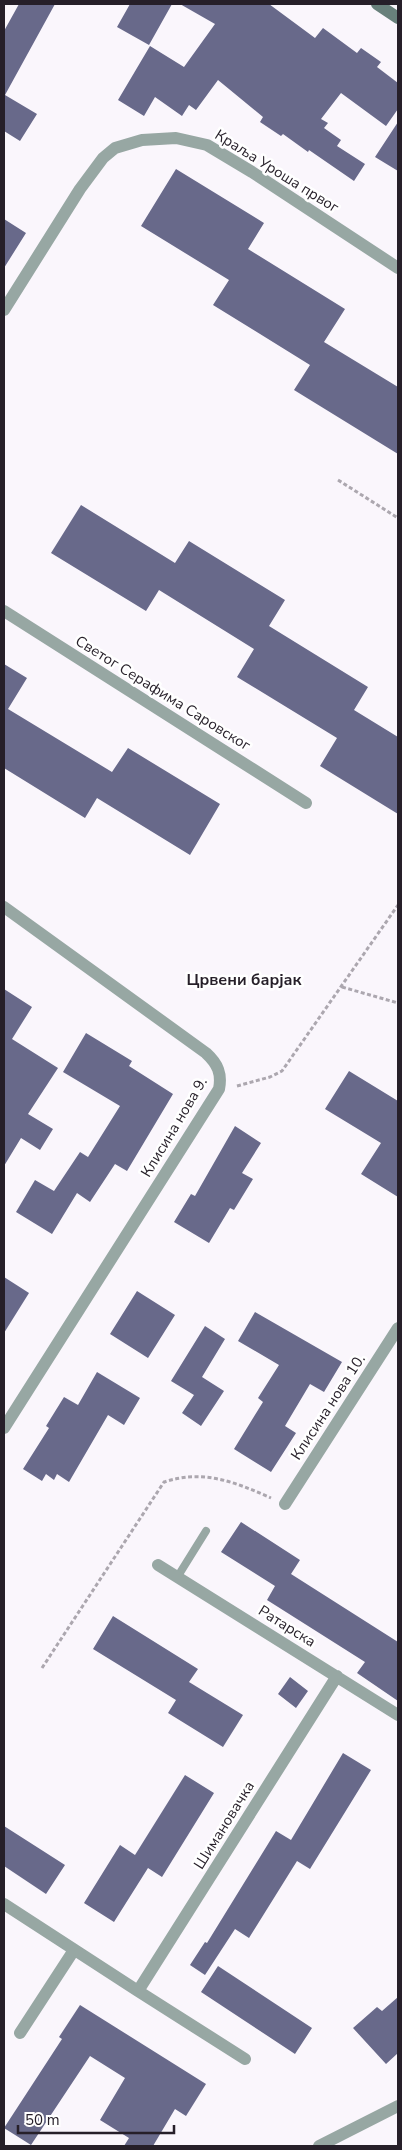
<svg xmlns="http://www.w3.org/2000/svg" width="402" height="2150" font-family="'Nunito Sans',sans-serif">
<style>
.building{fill:#68698a}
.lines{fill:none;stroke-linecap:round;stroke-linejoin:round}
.path{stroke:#aca7af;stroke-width:3;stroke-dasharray:4 2.5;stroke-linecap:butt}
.service{stroke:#97a7a3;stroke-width:8}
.minor{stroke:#97a7a3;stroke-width:12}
.tertiary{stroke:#97a7a3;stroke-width:12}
.secondary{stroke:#68807b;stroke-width:12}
.labels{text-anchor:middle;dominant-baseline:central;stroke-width:5;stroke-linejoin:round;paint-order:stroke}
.street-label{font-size:15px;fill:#261f29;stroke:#fff}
.neighbourhood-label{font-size:16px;font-weight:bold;fill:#261f29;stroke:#fff}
</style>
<rect width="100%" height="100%" fill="#faf6fc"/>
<!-- building -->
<path class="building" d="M 19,4 L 55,4 L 5,95 L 37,114 L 20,141 L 4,131 L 4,31 Z
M 130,4 L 172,4 L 149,45 L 117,27 Z
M 180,4 L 269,4 L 315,38 L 323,28 L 357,53 L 361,48 L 381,62 L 377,67 L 398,83 L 398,109 L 386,126 L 341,93 L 321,119 L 328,123 L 324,128 L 341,140 L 337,146 L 365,164 L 354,181 L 309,150 L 308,152 L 283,134 L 281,136 L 260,122 L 263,117 L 218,80 L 196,110 L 189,105 L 182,116 L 155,97 L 144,116 L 118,100 L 150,46 L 184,67 L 215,24 Z
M 398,122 L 398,171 L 375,157 Z
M 176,169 L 264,223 L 248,249 L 345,309 L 324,342 L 398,387 L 398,454 L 294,390 L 310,365 L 213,305 L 229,280 L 141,226 Z
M 4,219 L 26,233 L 4,268 Z
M 81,505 L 175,563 L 189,541 L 285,600 L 269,626 L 368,687 L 354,710 L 398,737 L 398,814 L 320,766 L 337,738 L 237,677 L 254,649 L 159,590 L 146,611 L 51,553 Z
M 4,664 L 27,678 L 8,709 L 112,772 L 128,748 L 220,804 L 190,855 L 97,798 L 85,818 L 4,768 Z
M 4,989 L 32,1007 L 12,1039 L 58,1068 L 28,1114 L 53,1129 L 40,1150 L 21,1138 L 4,1166 Z
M 86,1033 L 132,1061 L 129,1066 L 173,1094 L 127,1171 L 115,1164 L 90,1202 L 77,1193 L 52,1234 L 16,1212 L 35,1180 L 54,1191 L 80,1152 L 88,1157 L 120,1106 L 63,1072 Z
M 349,1071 L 398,1101 L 398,1197 L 361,1174 L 381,1143 L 325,1109 Z
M 235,1126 L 261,1143 L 242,1173 L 253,1179 L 234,1210 L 230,1208 L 209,1243 L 174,1222 L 191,1194 L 195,1196 Z
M 4,1277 L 29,1293 L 4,1333 Z
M 137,1291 L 175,1315 L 148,1358 L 110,1334 Z
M 255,1312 L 342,1362 L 324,1392 L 310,1384 L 285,1426 L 296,1433 L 271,1472 L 234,1449 L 263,1402 L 258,1398 L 279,1365 L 238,1341 Z
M 205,1326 L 225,1339 L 202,1377 L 224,1391 L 201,1426 L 182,1413 L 194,1395 L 171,1381 Z
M 97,1372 L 140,1398 L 124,1425 L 108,1415 L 69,1482 L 57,1474 L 54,1480 L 46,1474 L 42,1481 L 23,1469 L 49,1428 L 46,1426 L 64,1397 L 78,1405 Z
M 241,1522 L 300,1560 L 291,1574 L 398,1642 L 398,1701 L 357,1673 L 365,1662 L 267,1600 L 275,1586 L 221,1552 Z
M 113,1616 L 198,1669 L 189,1682 L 243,1715 L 223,1747 L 168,1713 L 176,1700 L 93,1649 Z
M 290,1677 L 308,1691 L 296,1708 L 278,1694 Z
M 343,1753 L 371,1770 L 310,1869 L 297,1861 L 249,1938 L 235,1929 L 205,1975 L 190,1965 L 205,1942 L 207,1943 L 276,1831 L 291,1840 Z
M 185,1775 L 214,1793 L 162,1877 L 148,1868 L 114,1922 L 84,1903 L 120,1845 L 135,1855 Z
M 4,1826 L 65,1865 L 46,1894 L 4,1866 Z
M 218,1966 L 312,2028 L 295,2054 L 201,1992 Z
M 398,1997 L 398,2053 L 386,2064 L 353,2028 L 377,2007 L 382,2011 Z
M 80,2005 L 206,2084 L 186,2116 L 175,2109 L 153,2146 L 124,2146 L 129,2138 L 100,2120 L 125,2078 L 90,2056 L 31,2145 L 4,2128 L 62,2039 L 59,2037 Z"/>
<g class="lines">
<!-- path -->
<path class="path" d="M 338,480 L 398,518
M 342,987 L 398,1003
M 237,1086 L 270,1077 L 282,1071 L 398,905
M 42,1668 L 164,1482 C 203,1469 235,1482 271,1498"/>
<!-- service -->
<path class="service" d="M 178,1576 L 206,1531"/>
<!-- minor -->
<path class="minor" d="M 4,310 L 80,189 L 103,158 L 115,148 L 142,140 L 176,138 L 207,145 L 252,172 L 398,268
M 4,611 L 306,803
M 4,907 L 206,1053 C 218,1064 222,1074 219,1089 L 4,1428
M 285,1504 L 398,1328
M 158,1565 L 398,1715
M 4,1904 L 138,1991 L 337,1676
M 138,1991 L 245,2059
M 20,2033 L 74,1950"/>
<!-- tertiary -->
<path class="tertiary" d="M 319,2146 L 398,2106"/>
<!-- secondary -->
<path class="secondary" d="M 377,4 L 398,18"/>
</g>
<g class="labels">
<!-- street labels -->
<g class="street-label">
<text transform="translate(277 171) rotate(32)">Краља Уроша првог</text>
<text transform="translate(163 693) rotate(32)">Светог Серафима Саровског</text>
<text transform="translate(174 1127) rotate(-59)">Клисина нова 9.</text>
<text transform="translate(328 1407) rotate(-57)">Клисина нова 10.</text>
<text transform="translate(287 1626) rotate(32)">Ратарска</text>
<text transform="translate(224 1825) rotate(-58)">Шимановачка</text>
</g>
<!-- neighbourhood labels -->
<g class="neighbourhood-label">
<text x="244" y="980">Црвени барјак</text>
</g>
</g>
<!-- border -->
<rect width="402" height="2150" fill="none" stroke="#261f29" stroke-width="10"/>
<!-- scale -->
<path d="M18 2125v8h156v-8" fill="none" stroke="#261f29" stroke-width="2.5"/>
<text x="25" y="2125" font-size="15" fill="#261f29" stroke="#ffffff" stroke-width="4" paint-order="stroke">50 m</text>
</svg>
